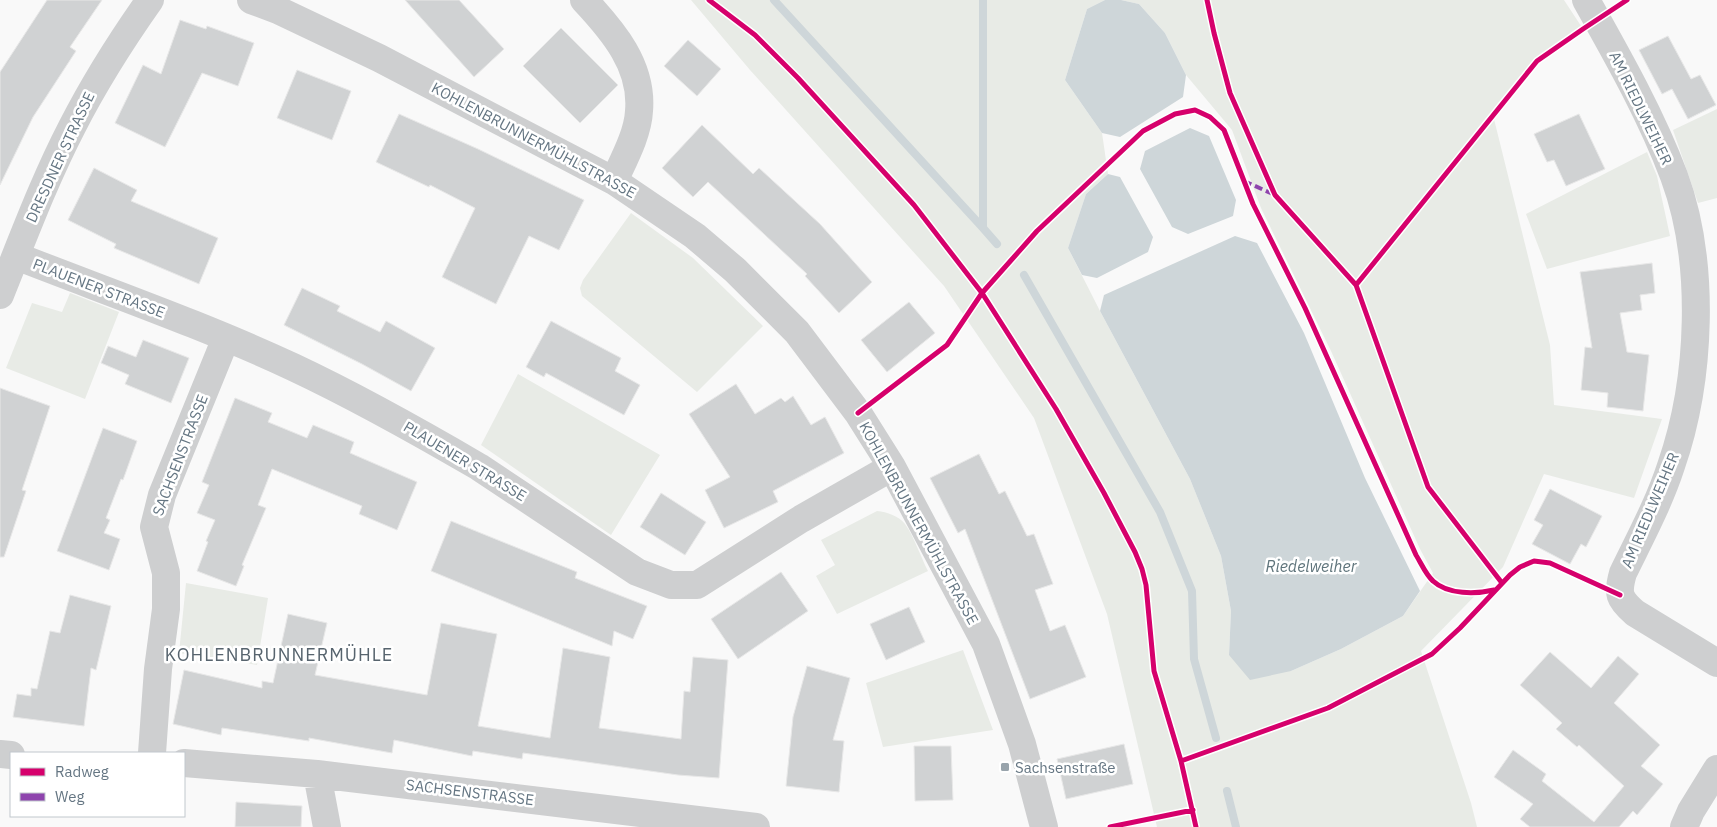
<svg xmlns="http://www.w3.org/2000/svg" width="1717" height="827" font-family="'IBM Plex Sans',sans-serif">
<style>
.green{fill:#e8ebe6}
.water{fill:#ced6d9}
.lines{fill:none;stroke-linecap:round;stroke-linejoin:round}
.stream{stroke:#ced6d9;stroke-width:8}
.building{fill:#d0d2d3;stroke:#e8e8e8}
.minor{stroke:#cecfd0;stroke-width:28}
.quiet{stroke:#8e44ad;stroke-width:4;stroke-dasharray:8 4;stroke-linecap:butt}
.cycleway-casing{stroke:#fff;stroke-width:8}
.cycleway{stroke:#d6006c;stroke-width:5}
.poi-dot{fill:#99a4ac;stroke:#fff;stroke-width:2}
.labels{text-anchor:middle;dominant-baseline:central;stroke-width:5;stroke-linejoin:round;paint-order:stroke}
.street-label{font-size:15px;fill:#657683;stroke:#fff}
.poi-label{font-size:15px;fill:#657683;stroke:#fff;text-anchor:start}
.water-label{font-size:16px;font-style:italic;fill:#60757c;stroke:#fff}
.quarter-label{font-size:18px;letter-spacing:1px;fill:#57646e;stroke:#fff}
</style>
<rect width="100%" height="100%" fill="#f9f9f9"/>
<!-- green -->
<path class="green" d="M 691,0 L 1105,0 L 1087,9 L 1065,80 L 1102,133 L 1108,174 L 1086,194 L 1068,248 L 1100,311 L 1190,479 L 1221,556 L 1231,611 L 1229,655 L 1291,671 L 1341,649 L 1403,616 L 1433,573 L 1420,549 L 1331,351 L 1261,208 L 1232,130 L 1186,75 L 1165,33 L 1139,4 L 1121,0 L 1564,0 L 1583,29 L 1537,61 L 1493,115 L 1550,345 L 1554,405 L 1662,419 L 1634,498 L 1544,474 L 1503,567 L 1421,651 L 1471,803 L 1477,827 L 1157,827 L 1107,614 L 1034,418 L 944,286 L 750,70 Z
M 1717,109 L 1717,198 L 1698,203 L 1673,130 Z
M 1647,152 L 1657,176 L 1670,236 L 1547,269 L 1526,214 Z
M 631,213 L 693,258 L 763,326 L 697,392 L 582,296 L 580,288 L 583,280 Z
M 70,293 L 119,312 L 85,399 L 6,368 L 32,303 L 62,312 Z
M 518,374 L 660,455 L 611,535 L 481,445 Z
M 877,511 C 887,512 899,516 905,524 C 914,536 921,558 928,571 L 837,614 L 816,576 L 835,565 L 821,540 Z
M 186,583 L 268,598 L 257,665 L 179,653 Z
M 963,650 L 993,730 L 883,747 L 866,683 Z"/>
<!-- water -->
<path class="water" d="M 1105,0 L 1121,0 L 1139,4 L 1165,33 L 1186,75 L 1183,97 L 1120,137 L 1102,133 L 1065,80 L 1087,9 Z
M 1190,128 L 1209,136 L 1236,200 L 1233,216 L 1188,234 L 1172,227 L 1140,169 L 1145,151 Z
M 1108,174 L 1120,177 L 1153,237 L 1148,252 L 1097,278 L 1082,275 L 1068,248 L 1086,194 Z
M 1235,236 L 1257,243 L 1304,333 L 1365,478 L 1420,591 L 1403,616 L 1341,649 L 1291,671 L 1250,680 L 1229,655 L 1231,611 L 1221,556 L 1190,479 L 1100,311 L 1104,295 Z"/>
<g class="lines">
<!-- stream -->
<path class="stream" d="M 774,0 L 983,228
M 983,0 L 983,228 L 997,244
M 1024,275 L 1160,512 L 1192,591 L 1194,659 L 1216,738
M 1227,791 L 1236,827"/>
</g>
<!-- building -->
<path class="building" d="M 47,0 L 102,0 L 70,47 L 76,51 L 33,117 L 0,185 L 0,72 Z
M 405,0 L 459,0 L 504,49 L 474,77 Z
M 180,20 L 206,29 L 207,26 L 254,43 L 238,86 L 202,73 L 165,147 L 115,123 L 143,65 L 161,74 Z
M 561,28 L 618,85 L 580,123 L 523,66 Z
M 1668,36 L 1691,79 L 1700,75 L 1716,105 L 1688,119 L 1672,89 L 1662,94 L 1639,50 Z
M 688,40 L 721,69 L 697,96 L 664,66 Z
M 297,70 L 351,91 L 332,140 L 277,118 Z
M 399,114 L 478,149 L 584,200 L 559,250 L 529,236 L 496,304 L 442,277 L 475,208 L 430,185 L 429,187 L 376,162 Z
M 1579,114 L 1605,169 L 1566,186 L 1554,160 L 1547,162 L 1534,134 Z
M 702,125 L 753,174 L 759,168 L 820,224 L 872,282 L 839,313 L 805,276 L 807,274 L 708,182 L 693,197 L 662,168 Z
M 94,168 L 137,190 L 131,201 L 218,238 L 199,284 L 114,248 L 116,244 L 68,220 Z
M 1652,263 L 1655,293 L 1640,295 L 1642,310 L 1620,313 L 1627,352 L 1649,355 L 1643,411 L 1607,407 L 1608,393 L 1581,390 L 1585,347 L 1592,348 L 1580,272 Z
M 302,288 L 340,306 L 337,311 L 380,332 L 386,321 L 435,348 L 411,391 L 362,364 L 284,325 Z
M 909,302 L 935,333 L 887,372 L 861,340 Z
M 551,321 L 621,358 L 615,371 L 640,385 L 624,415 L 546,373 L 544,377 L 526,367 Z
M 143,340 L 189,358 L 171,403 L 125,384 L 129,375 L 101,363 L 108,346 L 136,357 Z
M 736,384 L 755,414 L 781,398 L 785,402 L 793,396 L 811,425 L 825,417 L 844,453 L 773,491 L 778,502 L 724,528 L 705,490 L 730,477 L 689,414 Z
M 0,388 L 50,406 L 22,490 L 26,491 L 4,557 L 0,557 Z
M 235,398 L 272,413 L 268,422 L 307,438 L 313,425 L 354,442 L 350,453 L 417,482 L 397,530 L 359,514 L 362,506 L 272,469 L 258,505 L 266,508 L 242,565 L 244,566 L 236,586 L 197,571 L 208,542 L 206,541 L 215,520 L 197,513 L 209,485 L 202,482 Z
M 103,428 L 137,441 L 123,480 L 121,479 L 106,518 L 110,520 L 104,533 L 120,539 L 109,570 L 57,551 Z
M 979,454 L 999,494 L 1005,491 L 1027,536 L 1034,534 L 1053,584 L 1035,590 L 1050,631 L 1065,625 L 1086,677 L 1030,699 L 965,529 L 958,533 L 930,478 Z
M 1550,489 L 1602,516 L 1586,547 L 1581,544 L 1570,564 L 1532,544 L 1543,525 L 1534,520 Z
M 661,493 L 706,522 L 685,555 L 640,527 Z
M 451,521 L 577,572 L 575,578 L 647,606 L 633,639 L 614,631 L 612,646 L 431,571 Z
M 781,572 L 808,611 L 738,659 L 711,619 Z
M 70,595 L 111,606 L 96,670 L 91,668 L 84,726 L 13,717 L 17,694 L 31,696 L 31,688 L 37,689 L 50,631 L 60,633 Z
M 909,607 L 925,642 L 886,660 L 870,624 Z
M 288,614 L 327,623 L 315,675 L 427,695 L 441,623 L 497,634 L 478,726 L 550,738 L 563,648 L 610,657 L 599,728 L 681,739 L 684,691 L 690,692 L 693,657 L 728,660 L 719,778 L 678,775 L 523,753 L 522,759 L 473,751 L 472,756 L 394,740 L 392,753 L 309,738 L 309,741 L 222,728 L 221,735 L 173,724 L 184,670 L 262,688 L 262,681 L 273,683 Z
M 1550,652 L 1591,688 L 1618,656 L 1639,674 L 1614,703 L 1660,745 L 1641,766 L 1663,784 L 1637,815 L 1633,811 L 1619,827 L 1530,827 L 1520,819 L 1533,804 L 1494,777 L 1513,750 L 1546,774 L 1542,781 L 1594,822 L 1624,786 L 1579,745 L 1577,747 L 1556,729 L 1562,723 L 1520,685 Z
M 807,666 L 850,678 L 833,740 L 844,741 L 839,792 L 786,786 L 793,717 Z
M 1124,744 L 1133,784 L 1066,799 L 1057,759 Z
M 914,746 L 951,746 L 953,800 L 915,801 Z
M 236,802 L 302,806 L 301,827 L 235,827 Z"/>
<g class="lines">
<!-- minor -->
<path class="minor" d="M 251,0 L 278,10 L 379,58 L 614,181 L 695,236 L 735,270 L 797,332 L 858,413 L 892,467 L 986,644 L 1022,744 L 1044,827
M 584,0 C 613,31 643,66 639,111 C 638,134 623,161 614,181
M 1586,0 C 1618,57 1651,115 1674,176 C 1706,262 1701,380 1671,466 C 1659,503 1640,538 1623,573 C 1617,594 1619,599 1635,613 L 1717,663
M 16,256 C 108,292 203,325 293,367 C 357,397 419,432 479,467 L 637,572 L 671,585 L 697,585 L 801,519 L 892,467
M 0,295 C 23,238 44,181 72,127 C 95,82 121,41 150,0
M 152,753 L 158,669 L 166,609 L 166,573 L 154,527 L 162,495 L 226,338
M 0,754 L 11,755
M 184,763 L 317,774 L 756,827
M 317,774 L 327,827
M 1684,827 L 1691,811 L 1717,769"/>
<!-- quiet -->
<path class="quiet" d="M 1244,181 L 1275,195"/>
<!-- cycleway casing -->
<g class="cycleway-casing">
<path id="cycleway" d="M 709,0 L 755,35 L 798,78 L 914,205 L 982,293 L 1056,409 L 1104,493 L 1135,552 L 1142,569 L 1146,585 L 1154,671 L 1181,761 L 1196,827
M 1207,0 L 1214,33 L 1230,93 L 1275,195 L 1356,285 L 1428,487 L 1502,583
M 1356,285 L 1537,61 L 1583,29 L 1627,0
M 858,413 L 947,345 L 982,293 L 1037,231 L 1143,131 L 1175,114 L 1195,110 L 1210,117 L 1224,130 L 1253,204 L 1305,308 L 1416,555 C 1421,563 1426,575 1433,581 C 1448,595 1476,594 1494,590
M 1181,761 L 1328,708 L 1432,654 L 1460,628 L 1510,575 L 1520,567 L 1534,561 L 1550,563 L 1620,595
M 1110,827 L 1193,810"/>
</g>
<!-- cycleway -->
<use href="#cycleway" class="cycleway"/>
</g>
<!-- markers -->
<rect class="poi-dot" x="1000" y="762" width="10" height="10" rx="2.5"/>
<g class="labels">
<!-- street labels -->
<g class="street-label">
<text transform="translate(1641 108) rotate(64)">AM RIEDLWEIHER</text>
<text transform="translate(534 140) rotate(28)">KOHLENBRUNNERMÜHLSTRASSE</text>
<text transform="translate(60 157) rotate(-65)">DRESDNER STRASSE</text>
<text transform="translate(99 288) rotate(21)">PLAUENER STRASSE</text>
<text transform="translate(180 455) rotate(-69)">SACHSENSTRASSE</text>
<text transform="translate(465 461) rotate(31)">PLAUENER STRASSE</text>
<text transform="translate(1650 510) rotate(-67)">AM RIEDLWEIHER</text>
<text transform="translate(919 523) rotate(61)">KOHLENBRUNNERMÜHLSTRASSE</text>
<text transform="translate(470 792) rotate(7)">SACHSENSTRASSE</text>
</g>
<!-- poi labels -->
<g class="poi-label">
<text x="1015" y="767">Sachsenstraße</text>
</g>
<!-- water labels -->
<g class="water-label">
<text x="1311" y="566">Riedelweiher</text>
</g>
<!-- quarter labels -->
<g class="quarter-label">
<text x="279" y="654">KOHLENBRUNNERMÜHLE</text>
</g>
</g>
<!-- legend -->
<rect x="10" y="752" width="175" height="65" fill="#ffffff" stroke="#c1c8cd"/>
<rect x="20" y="768" width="25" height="8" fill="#d6006c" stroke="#c1c8cd"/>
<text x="55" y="777" font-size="15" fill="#657683">Radweg</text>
<rect x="20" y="793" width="25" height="8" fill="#8e44ad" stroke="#c1c8cd"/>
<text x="55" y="802" font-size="15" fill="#657683">Weg</text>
</svg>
